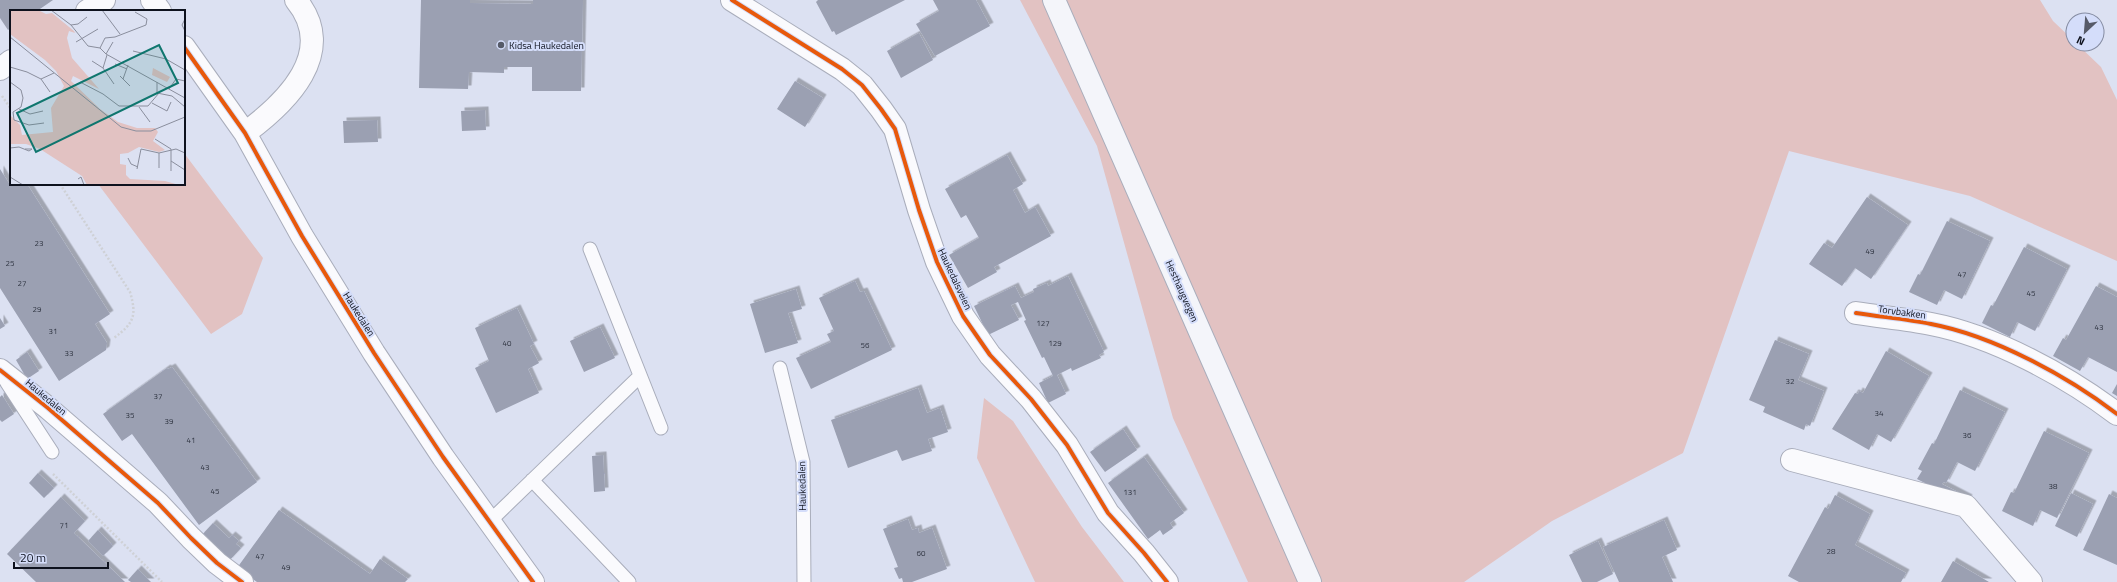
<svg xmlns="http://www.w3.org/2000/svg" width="2117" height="582" font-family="'Titillium Web',sans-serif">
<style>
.green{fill:#e2c2c2}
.building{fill:#9ba0b2;filter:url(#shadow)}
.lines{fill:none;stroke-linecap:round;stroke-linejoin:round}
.service-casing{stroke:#a9adbb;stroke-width:15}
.minor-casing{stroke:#a9adbb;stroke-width:24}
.secondary-casing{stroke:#a9adbb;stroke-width:24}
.path{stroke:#cfd1d6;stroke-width:2.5;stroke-dasharray:2 2;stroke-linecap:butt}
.service{stroke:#fafafd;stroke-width:13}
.minor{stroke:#fafafd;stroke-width:22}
.secondary{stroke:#f4f5fa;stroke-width:22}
.cycleway-casing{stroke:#d4ddfa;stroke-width:6}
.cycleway{stroke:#e8590c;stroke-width:4}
.poi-dot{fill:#565a68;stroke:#d4ddfa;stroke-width:1.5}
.labels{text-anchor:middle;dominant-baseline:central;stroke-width:4;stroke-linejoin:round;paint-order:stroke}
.number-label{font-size:8px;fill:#313643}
.poi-label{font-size:10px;fill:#0e121e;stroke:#d4ddfa;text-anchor:start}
.street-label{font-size:10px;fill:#0e121e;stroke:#d4ddfa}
.inset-road{fill:none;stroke:#8a8e9d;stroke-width:1}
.view{fill:#0f766e;fill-opacity:0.15;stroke:#0f766e;stroke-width:2}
.inset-edge{fill:none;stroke:#0e121e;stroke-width:2}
</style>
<defs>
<filter id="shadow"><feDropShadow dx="3.5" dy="-3.5" stdDeviation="0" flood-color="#0004"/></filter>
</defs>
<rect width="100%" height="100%" fill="#dce1f2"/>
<!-- green -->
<path class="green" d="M 1020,0 L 2040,0 L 2053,21 L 2073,40 L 2073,44 L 2077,44 L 2101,67 L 2117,100 L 2117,261 L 1970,196 L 1789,151 L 1683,453 L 1552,521 L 1464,582 L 1248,582 L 1173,418 L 1097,146 Z
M 184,153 L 263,258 L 242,314 L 211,334 L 98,184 L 184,184 Z
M 984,398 L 1013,421 L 1082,527 L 1124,582 L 1035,582 L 977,458 Z"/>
<!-- building -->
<path class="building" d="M 0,0 L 53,0 L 37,11 L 11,11 L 11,28 L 8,30 L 0,18 Z
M 421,0 L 470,0 L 470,3 L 533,4 L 533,0 L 583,0 L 581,91 L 532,91 L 532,67 L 504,67 L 504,73 L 469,72 L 468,89 L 419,88 Z
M 818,0 L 905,0 L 836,35 L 834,31 L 832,32 L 816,2 Z
M 933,0 L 976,0 L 990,26 L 935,56 L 916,24 L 939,11 Z
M 919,33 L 933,60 L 901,78 L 887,51 Z
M 795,81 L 823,98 L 805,127 L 777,109 Z
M 485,110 L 486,130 L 462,131 L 461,111 Z
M 377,120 L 378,142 L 344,143 L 343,121 Z
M 1007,155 L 1023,184 L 1013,190 L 1025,213 L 1035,207 L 1051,236 L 994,267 L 997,272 L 968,288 L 949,255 L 979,238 L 966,215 L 961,218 L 945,189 Z
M 0,169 L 10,185 L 27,184 L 110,314 L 95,324 L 107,343 L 106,350 L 59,381 L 0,288 Z
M 1867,197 L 1908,225 L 1871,279 L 1855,268 L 1842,286 L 1809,264 L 1824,243 L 1832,248 Z
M 1947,221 L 1990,241 L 1962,299 L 1944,290 L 1937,305 L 1909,292 L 1918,274 L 1920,275 Z
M 2024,247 L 2067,269 L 2035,331 L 2017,322 L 2010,337 L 1982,323 L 1991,305 L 1993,306 Z
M 1068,276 L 1104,352 L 1099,355 L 1101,358 L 1072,371 L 1071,368 L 1057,375 L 1066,394 L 1048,403 L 1039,383 L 1053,376 L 1044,357 L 1042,358 L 1024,321 L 1026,320 L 1018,302 L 1011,305 L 1019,320 L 988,335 L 974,306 L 1015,286 L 1021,298 L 1034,292 L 1033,289 L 1047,283 L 1048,286 Z
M 855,281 L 860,292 L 864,291 L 892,350 L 811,389 L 796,358 L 831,342 L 827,334 L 834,331 L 819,298 Z
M 2096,286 L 2117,297 L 2117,372 L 2088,357 L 2080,371 L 2053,356 L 2063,338 L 2066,340 Z
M 796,289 L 802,309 L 788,313 L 798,343 L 765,353 L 750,304 Z
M 517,308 L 534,344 L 530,346 L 539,363 L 528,369 L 539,393 L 496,413 L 475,368 L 489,361 L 475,328 Z
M 0,318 L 5,326 L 0,329 Z
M 600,327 L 615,358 L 584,372 L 570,341 Z
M 1775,340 L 1809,354 L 1798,380 L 1824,391 L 1810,426 L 1806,424 L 1804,430 L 1763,412 L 1765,407 L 1749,400 Z
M 1886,351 L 1929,376 L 1891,442 L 1877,434 L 1869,450 L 1832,429 L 1855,393 L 1858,394 L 1859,391 L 1863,393 Z
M 27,352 L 39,371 L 27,379 L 16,360 Z
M 172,367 L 257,482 L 199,525 L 132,434 L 122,441 L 103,414 L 167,368 L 168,369 Z
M 2117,384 L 2117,396 L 2112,393 Z
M 918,388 L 927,413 L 940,408 L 948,432 L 928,439 L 932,451 L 902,461 L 897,450 L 848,468 L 831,420 Z
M 1960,390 L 2005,412 L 1975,471 L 1957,462 L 1946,483 L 1944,482 L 1942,484 L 1969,498 L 1966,504 L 1917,479 L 1922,471 L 1918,469 L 1932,443 L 1934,444 Z
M 2,395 L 14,414 L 2,422 L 0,420 L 0,397 Z
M 1123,429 L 1137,450 L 1105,472 L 1090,452 Z
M 2044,431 L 2089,453 L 2057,518 L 2040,510 L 2033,526 L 2002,511 L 2011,492 L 2014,493 Z
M 603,455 L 605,491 L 594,492 L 592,456 Z
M 1144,457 L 1184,513 L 1170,523 L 1173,528 L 1163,535 L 1160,530 L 1148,539 L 1108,483 Z
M 38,473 L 54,488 L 44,498 L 29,483 Z
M 2071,493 L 2093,504 L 2077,537 L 2055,526 Z
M 2109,494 L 2117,498 L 2117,565 L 2083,550 Z
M 1835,495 L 1870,514 L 1855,545 L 1906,573 L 1901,582 L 1799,582 L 1788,576 L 1825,507 L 1828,509 Z
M 61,497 L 85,521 L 74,533 L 125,582 L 36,582 L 7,554 Z
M 279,510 L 370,574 L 380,559 L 408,579 L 405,582 L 257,582 L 237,568 Z
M 908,519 L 912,530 L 918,528 L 919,533 L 932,528 L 947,569 L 912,582 L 903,582 L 902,578 L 899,579 L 894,568 L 898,567 L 883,529 Z
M 1664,520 L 1677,550 L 1662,557 L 1673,582 L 1619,582 L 1603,547 Z
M 213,523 L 229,538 L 232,535 L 239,541 L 236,544 L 241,548 L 229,561 L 201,536 Z
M 98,530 L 113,546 L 103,556 L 88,541 Z
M 1598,541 L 1613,574 L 1597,582 L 1582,582 L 1569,555 Z
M 1953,561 L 1989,582 L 1941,582 Z
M 138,569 L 151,582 L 131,582 L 128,580 Z"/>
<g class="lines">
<!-- service casing -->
<g class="service-casing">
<path id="service" d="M 590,249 L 661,428
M 780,368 L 803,462 L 804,582
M 7,383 L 52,452
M 532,480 L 629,582
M 489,522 L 640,376"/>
</g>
<!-- minor casing -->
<g class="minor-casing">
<path id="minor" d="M 152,0 L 160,11
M 732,0 L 842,69 L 862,85 L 881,109 L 895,129 L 919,210 L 937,262 L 963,316 L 990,355 L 1031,399 L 1067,445 L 1108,513 L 1144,553 L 1167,582
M 87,11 L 104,0
M 184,47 L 245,133 L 302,236 L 374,353 L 443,457 L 533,582
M 0,69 L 11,61
M 245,133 C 286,103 339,52 296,0
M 1856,313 C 1881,317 1907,319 1931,324 C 1994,336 2067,376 2117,414
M 0,370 L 48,408 L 158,503 L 191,538 L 217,563 L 242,582
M 1792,460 L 1966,506 L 2031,582"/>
</g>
<!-- secondary casing -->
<g class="secondary-casing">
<path id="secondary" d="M 1054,0 L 1310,582"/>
</g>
<!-- path -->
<path class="path" d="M 2,96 L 11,109
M 60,184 L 130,292 C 137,316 134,323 114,338
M 53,474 L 162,582"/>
<!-- service -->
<use href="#service" class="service"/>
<!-- minor -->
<use href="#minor" class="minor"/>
<!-- secondary -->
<use href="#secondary" class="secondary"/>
<!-- cycleway casing -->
<g class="cycleway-casing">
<path id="cycleway" d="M 732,0 L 842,69 L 862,85 L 881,109 L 895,129 L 919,210 L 937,262 L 963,316 L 990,355 L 1031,399 L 1067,445 L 1108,513 L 1144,553 L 1167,582
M 184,47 L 245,133 L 302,236 L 374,353 L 443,457 L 533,582
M 1856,313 C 1881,317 1907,319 1931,324 C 1994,336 2067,376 2117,414
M 0,370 L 48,408 L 158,503 L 191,538 L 217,563 L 242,582"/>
</g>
<!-- cycleway -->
<use href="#cycleway" class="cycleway"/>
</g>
<!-- markers -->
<circle class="poi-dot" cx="501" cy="45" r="4"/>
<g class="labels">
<!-- number labels -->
<g class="number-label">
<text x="39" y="243">23</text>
<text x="1870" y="251">49</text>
<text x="10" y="263">25</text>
<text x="1962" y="274">47</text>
<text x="22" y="283">27</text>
<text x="2031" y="293">45</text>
<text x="37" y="309">29</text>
<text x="1043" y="323">127</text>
<text x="2099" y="327">43</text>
<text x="53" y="331">31</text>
<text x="507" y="343">40</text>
<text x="1055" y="343">129</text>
<text x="865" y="345">56</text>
<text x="69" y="353">33</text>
<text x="1790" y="381">32</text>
<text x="158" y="396">37</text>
<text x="1879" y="413">34</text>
<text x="130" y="415">35</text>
<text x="169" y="421">39</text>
<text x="1967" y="435">36</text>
<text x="191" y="440">41</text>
<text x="205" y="467">43</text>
<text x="2053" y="486">38</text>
<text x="215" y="491">45</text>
<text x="1130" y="492">131</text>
<text x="64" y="525">71</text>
<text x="1831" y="551">28</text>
<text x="921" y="553">60</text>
<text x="260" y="556">47</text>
<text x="286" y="567">49</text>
</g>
<!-- poi labels -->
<g class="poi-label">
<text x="509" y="45">Kidsa Haukedalen</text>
</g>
<!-- street labels -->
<g class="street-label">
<text transform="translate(955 279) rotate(65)">Haukedalsveien</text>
<text transform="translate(1182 291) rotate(66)">Hesthaugvegen</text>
<text transform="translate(1902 312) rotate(8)">Torvbakken</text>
<text transform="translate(359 314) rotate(58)">Haukedalen</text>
<text transform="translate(46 397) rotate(40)">Haukedalen</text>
<text transform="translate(802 486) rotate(-91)">Haukedalen</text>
</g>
</g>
<!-- overview -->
<g transform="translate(10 10)">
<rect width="175" height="175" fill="#dce1f2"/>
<path d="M 0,0 L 28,0 L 36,4 L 42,3 L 64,21 L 65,23 L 59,21 L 57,28 L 62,48 L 89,79 L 63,66 L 61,71 L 90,99 L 108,112 L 127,118 L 145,118 L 148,122 L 143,131 L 155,140 L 149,142 L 129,137 L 118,143 L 110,144 L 110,154 L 116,155 L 116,165 L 120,169 L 155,171 L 169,175 L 77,175 L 72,166 L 30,139 L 16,134 L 0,134 L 0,105 L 10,115 L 12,125 L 43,122 L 41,98 L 54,76 L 46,61 L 35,50 L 0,24 ZM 143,58 L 160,67 L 157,72 L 142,65 Z" fill="#e2c2c2"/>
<path class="inset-road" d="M 41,0 L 61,15 L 78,36 L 90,38 L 96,44 L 175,88M 92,0 L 110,24M 175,9 L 172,15 L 175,21M 61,15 L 68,14 L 77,7M 0,27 L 111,117 L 126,121 L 141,121 L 175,107M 66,32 L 88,19M 90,38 L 95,28 L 105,27 L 136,15 L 137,9 L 125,2M 123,41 L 156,49 L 175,60M 96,44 L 103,32M 97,45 L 93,58 L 104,74M 82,51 L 93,58M 105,54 L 117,59M 0,57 L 17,62 L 31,69 L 44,63M 110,66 L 120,76M 31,69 L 40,82M 113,69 L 118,55M 0,72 L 11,80 L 13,88 L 11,97 L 3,102 L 4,110 L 19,115 L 34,113M 70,72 L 93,84 L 109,96 L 138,96 L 149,83M 147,72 L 147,83 L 162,86 L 175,97M 159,79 L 166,69 L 175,71M 142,93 L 157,101 L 161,92M 129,97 L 140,112M 9,99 L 20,104 L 33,101M 145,129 L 161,139M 0,138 L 9,137 L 19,141 L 22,139 L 15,139M 118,148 L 121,154 L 128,157M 161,151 L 175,160M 149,158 L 149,143M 127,159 L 131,139 L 149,143 L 166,139 L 175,143M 161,161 L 161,139M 0,167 L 13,175M 68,169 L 71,167 L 74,175"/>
<path class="view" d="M 149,35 L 168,73 L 26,142 L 7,103 Z"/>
<rect width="175" height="175" class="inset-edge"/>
</g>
<!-- north arrow -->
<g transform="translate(2085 32) rotate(206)"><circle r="19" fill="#d4ddfa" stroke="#858ca2"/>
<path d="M0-3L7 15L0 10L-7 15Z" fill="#565a68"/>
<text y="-6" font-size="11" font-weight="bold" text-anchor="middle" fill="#0e121e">N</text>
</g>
<!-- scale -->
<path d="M14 562v6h94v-6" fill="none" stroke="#0e121e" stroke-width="2"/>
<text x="20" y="562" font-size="12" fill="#0e121e" stroke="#d4ddfa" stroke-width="3" paint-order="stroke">20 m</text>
</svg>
